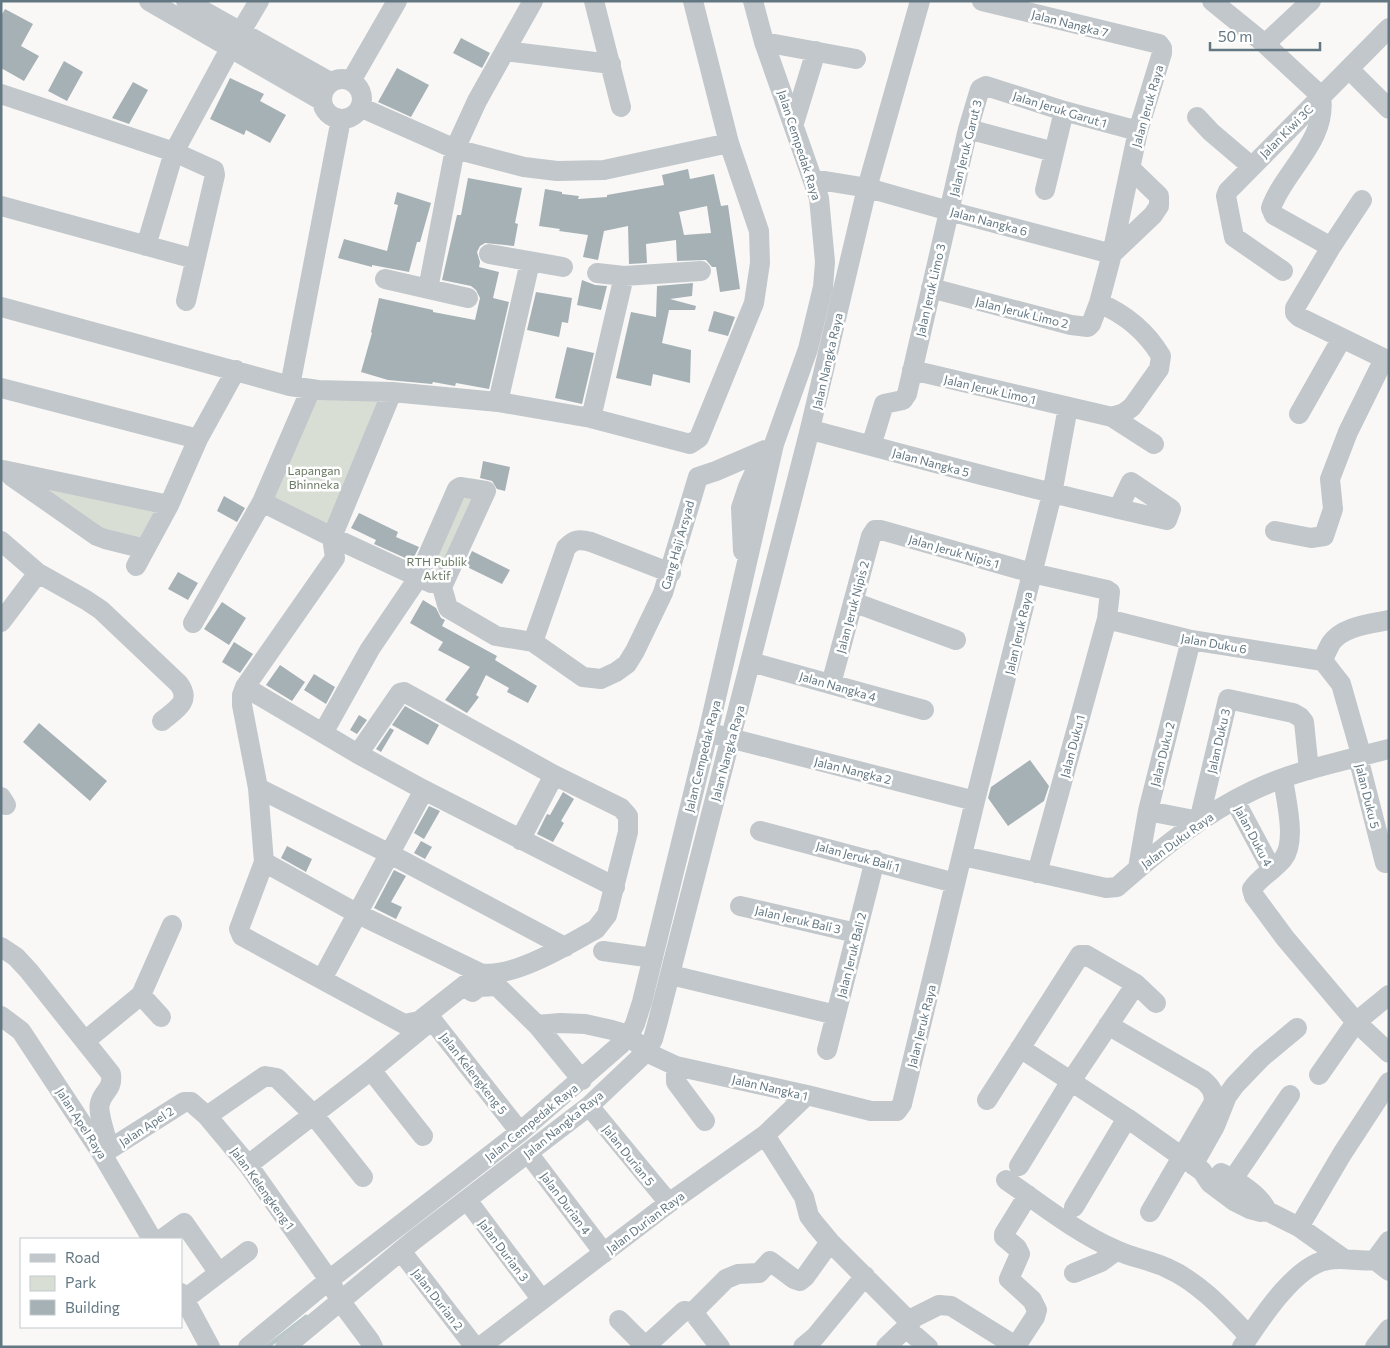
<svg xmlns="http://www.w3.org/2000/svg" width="1390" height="1348" font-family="Commissioner,sans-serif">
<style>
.green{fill:#d9ded5}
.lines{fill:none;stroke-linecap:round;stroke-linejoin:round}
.stream{stroke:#b9c6ca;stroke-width:4.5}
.building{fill:#a6b1b6;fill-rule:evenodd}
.minor{stroke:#c1c7ca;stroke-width:20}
.labels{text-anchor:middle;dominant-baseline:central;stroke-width:5;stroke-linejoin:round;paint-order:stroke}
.street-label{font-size:12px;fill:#637782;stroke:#fff}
.park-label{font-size:12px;fill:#687962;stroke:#fff}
</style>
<rect width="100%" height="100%" fill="#f9f8f6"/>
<!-- green -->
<path class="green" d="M 314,396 L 381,398 L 327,528 L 270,500 Z
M 16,476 L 162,509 L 141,544 L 100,533 Z
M 460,487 L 486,491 L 442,587 L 417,579 Z"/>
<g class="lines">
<!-- stream -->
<path class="stream" d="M 267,1347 L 306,1317"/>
</g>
<!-- building -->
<path class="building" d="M 5,9 L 33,24 L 21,46 L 39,56 L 24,81 L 1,68 L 1,16 Z
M 461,38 L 490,53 L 482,68 L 453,53 Z
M 64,61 L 83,72 L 67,101 L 48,91 Z
M 397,68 L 429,85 L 411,117 L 378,102 Z
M 230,78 L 264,94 L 260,101 L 286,115 L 270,143 L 246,130 L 244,135 L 210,119 Z
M 133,82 L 148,90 L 129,124 L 112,118 Z
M 688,169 L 690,179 L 714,174 L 721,206 L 728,205 L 740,289 L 720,292 L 716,267 L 712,267 L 706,260 L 677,261 L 676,240 L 646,244 L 647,263 L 629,264 L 628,226 L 604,231 L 598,260 L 583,257 L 588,235 L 559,231 L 560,229 L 539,226 L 545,189 L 562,192 L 562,194 L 579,196 L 578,199 L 607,197 L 607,195 L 664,185 L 662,175 ZM 707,206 L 711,233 L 684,235 L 679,212 Z
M 468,178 L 522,188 L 515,223 L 518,224 L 514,246 L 485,243 L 480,246 L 477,252 L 480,262 L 479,267 L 499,272 L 493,298 L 509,302 L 489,389 L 456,383 L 455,386 L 433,382 L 432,384 L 388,380 L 361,372 L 372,333 L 371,332 L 379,298 L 433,310 L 433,312 L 475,320 L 480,298 L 476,290 L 471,286 L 442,280 L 457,215 L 461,215 Z
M 397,192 L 431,203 L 420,242 L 417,242 L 409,272 L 372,265 L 372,267 L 338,258 L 344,239 L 387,251 L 398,205 L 394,204 Z
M 582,280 L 595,285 L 607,286 L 601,310 L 577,305 Z
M 693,283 L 692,296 L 670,299 L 696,306 L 695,310 L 669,310 L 662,343 L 691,350 L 690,383 L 653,374 L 651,386 L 616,378 L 631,312 L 656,317 L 657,286 Z
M 536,292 L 572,298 L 568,323 L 562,322 L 559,337 L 527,330 Z
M 714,311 L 735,317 L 728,336 L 708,331 Z
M 567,347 L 594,353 L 582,404 L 555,398 Z
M 483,461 L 510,467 L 505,491 L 497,489 L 492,481 L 480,478 Z
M 224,496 L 245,508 L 237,522 L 217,511 Z
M 359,513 L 398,532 L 396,537 L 419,547 L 412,561 L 374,544 L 376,540 L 351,528 Z
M 472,551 L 510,570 L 502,584 L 465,566 Z
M 178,572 L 198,583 L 188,600 L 168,589 Z
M 423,600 L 436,608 L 441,618 L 445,620 L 442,626 L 497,656 L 495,660 L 537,686 L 528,703 L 507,692 L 509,688 L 486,675 L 476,695 L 479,697 L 467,713 L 445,700 L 470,667 L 438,650 L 443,642 L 410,623 Z
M 222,602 L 246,618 L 229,645 L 204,629 Z
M 234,642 L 253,654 L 240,673 L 222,662 Z
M 280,665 L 305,682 L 292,701 L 266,685 Z
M 314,674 L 335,687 L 326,704 L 304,690 Z
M 405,706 L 439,725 L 428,745 L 392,725 Z
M 359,715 L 367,720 L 357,734 L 350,730 Z
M 39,723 L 107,781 L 90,801 L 23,742 Z
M 390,728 L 394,730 L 381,752 L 376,749 Z
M 1030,760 L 1049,786 L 1044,801 L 1008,826 L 988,798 L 991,787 Z
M 563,792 L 574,799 L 561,821 L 564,823 L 553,842 L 537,834 L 547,814 L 550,815 Z
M 429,806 L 440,811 L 424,839 L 414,833 Z
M 421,841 L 432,847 L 425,859 L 414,853 Z
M 287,846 L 312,859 L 306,872 L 281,858 Z
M 394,870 L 406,876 L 391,902 L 402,907 L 396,919 L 374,908 Z"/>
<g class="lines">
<!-- minor -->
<path class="minor" d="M 149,1 L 321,100
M 186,1 L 330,82
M 594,1 L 621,107
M 1212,1 L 1265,44 L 1321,96 C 1328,140 1284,171 1271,208 L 1274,215 L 1331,247
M 764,42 L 856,59
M 1265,44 L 1311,1
M 505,51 L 611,64
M 1349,69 L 1389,109
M322 99a20 20 0 1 1 40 0a20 20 0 1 1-40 0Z
M 351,81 L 397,1
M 1,94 L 174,152 L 214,170 L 215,175 L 186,301
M 360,107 L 455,149 L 524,167 L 557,171 L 604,170 L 729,143
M 1197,117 L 1211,132 L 1251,166
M 794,123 L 816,51
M 968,129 L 1054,152
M 813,179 L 868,188 L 949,211 L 1112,254 L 1153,215 L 1159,206 L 1159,196 L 1130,168
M 1045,190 L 1064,111
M 1362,200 L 1331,247 L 1295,308 L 1295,313 L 1299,317 L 1389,361
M 1,206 L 195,259
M 146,246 L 174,152 L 225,58 L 259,1
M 489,254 L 563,267
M 1283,271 L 1234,237 L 1226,196 L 1228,191 L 1389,28
M 597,273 L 624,276 L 701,271
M 385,279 L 468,298
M 931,288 L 1071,325 L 1088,327 L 1091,324 L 1099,303 L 1112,254 L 1138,131 L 1162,53 L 1162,48 L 1159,44 L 982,1
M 428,289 L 455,149 L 477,101 L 533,1
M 1,307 L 290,386 L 318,390 L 392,392 L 498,402 L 591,418 L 690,444 L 699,438 L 754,303 L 760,263 L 759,231 L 729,143 L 693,1
M 912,370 L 1112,417 L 1124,413 L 1132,407 L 1159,369 L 1161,356 C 1146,331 1125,314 1099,303
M 290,386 L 341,119
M 1,388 L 198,439
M 392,392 L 332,537 L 335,558 L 245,687 L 242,695 L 242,705 L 258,788 L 264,862 L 239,929 L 242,936 L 404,1024 L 419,1021 L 480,973
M 498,402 L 530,262
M 1299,414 L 1342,338
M 1112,417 L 1154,444
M 591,418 L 624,276
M 809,433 L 819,432 C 935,463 1050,494 1167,520 L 1171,509 L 1131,482 L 1118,509
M 871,446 L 884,404 L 903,400 L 907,394 L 968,129 L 980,89 L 986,86 L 1064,111 L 1138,131
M 3,470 L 169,505
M 11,476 L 97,536 L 105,539 L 145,549
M 262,502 L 332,537 L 431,583
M 1275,531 L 1311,538 L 1324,536 L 1333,509 L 1330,479 L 1348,432 L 1384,359
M 1,541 L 38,573 L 86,600 L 101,610 L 179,684 C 192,702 175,710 162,721
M 743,551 L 741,508 L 748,487 L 764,452
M 136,566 L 169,505 L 198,439 L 236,370
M 442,587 L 448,608 L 496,636 L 533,642 L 583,677 L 601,679 L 616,672 L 627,664 L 635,651 L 663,593 L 698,477 L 716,471 L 765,450
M 853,602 L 956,640
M 1107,619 L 1191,640 L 1323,661 L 1341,684 L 1359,747 L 1358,757 L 1385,863
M 1,622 L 38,573
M 193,623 L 262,502 L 311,389
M 533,642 L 566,548 C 574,539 579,539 591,542 L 671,573
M 1323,661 C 1325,655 1328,648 1331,643 C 1343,626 1370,624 1389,620
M 751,662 L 924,710
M 831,684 L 871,536 L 875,530 L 881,530 L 1032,573 L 1107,590 L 1110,592 L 1107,619 L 1037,873
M 245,687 L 358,754 L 424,790 L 615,887
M 323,733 L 370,649 L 418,578 L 457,489 L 460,487 L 486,491 L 442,587
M 718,735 L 975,801
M 1283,779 C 1286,800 1297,842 1283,859 C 1274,870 1260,877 1252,889 L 1254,896 L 1285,938 L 1356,1022 L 1389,1053
M 258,788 L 390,854 L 565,947
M 1,797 L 6,805
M 1235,801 L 1272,870
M 1148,811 L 1199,821 L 1228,699 L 1293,713 L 1300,717 L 1304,722 L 1309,770
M 760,831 L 955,883
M 520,840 L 554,775
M 963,856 L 1106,888 L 1117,887 C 1159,850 1203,814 1254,790 C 1296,770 1344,761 1389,749
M 264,862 L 358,914 L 480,973 C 512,979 568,945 596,929 L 607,915 L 628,832 L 628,816 L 621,808 L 554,775 L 404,692 L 400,693 L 358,754
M 1138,868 L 1148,811 L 1191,640
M 740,906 L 856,933
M 1,947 L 16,957 L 29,971 L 111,1074 C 113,1090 103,1091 100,1103 C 97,1113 107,1138 109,1149
M 603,951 L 653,958
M 671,975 L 836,1015
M 322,979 L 424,790
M 1136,984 L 1156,1003
M 472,992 L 479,987 L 497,986 L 537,1025 L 582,1080
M 141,995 L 172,925
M 1,1016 L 21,1031 L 102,1154 L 152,1239
M 432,1020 L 520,1132
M 537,1025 L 560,1023 L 585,1024 L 612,1030 L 629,1035 L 646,1052 L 676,1066 L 807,1095 L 871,1111 L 897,1111 L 902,1104 L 975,801 L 1052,494 L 1068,407
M 1108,1025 L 1203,1080 C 1211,1087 1214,1091 1214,1102 L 1150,1212
M 85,1041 L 141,995 L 161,1017
M 1020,1048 L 1127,1118 L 1202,1171 L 1210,1183 L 1234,1201 L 1250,1209 L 1261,1212 L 1267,1211 L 1299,1227 L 1344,1259
M 827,1050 L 875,860
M 676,1066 L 676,1082 L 705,1121
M 371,1070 L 423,1136
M 1319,1075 L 1356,1022 L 1389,995
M 987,1100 L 1080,955 L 1086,955 L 1136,984 L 1071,1081 L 1019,1166
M 589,1106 L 669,1203
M 207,1116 L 265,1076 L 277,1078 L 313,1114 L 363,1177
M 765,1135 L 804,1197 L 809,1216 L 815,1224 L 830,1242 L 911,1323 L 886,1347
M 528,1153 L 604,1253
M 102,1154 L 184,1102 L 191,1102 L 207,1116 L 248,1165 L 329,1280 L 341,1302 L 370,1341 L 373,1347
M 248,1165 L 371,1070 L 432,1020
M 1193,1165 L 1215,1126 L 1227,1096 L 1235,1085 L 1261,1058 L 1297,1028
M 1221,1173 C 1237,1181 1260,1194 1267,1211
M 1233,1179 L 1290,1095
M 1006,1180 C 1041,1204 1077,1233 1116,1250 C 1132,1258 1151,1260 1167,1268 C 1199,1282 1225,1311 1249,1336
M 467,1200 L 542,1300
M 1074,1207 L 1127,1118
M 1299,1227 L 1342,1154 L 1389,1082
M 162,1239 L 184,1223 L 219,1273
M 401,1251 L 475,1347
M 1375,1260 L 1389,1271
M 1074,1273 L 1101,1262 L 1116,1251
M 181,1293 L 210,1347
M 185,1299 L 248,1251
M 693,1312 L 726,1279 L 738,1274 L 759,1273 L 770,1261 L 794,1279 L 800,1281 L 805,1277 L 830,1242
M 619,1320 L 644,1345 L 648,1344 L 684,1311 L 693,1312 L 720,1347
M 909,1320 L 939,1305 L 951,1306 L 1017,1347
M 906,1328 L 928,1347
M 1016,1346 L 1035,1317 L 1037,1310 L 1032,1300 L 1009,1279 L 1020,1254 L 1017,1248 L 1004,1237 L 1004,1234 L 1028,1195
M 248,1347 L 329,1280 L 520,1132 L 620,1045 L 629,1035 L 635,1024 L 642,1002 L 708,733 L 774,444 L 808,349 L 823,287 L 825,262 L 819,198 L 764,42 L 753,1
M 285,1347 L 414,1240 L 589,1106 L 646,1052 L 653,1039 L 658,1021 L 681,931 L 809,433 L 867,188 L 920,1
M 480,1347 L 669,1203 L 765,1135 L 807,1095
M 803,1347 L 815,1337 L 865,1276
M 1242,1347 C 1260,1320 1295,1265 1328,1260 C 1344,1257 1359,1262 1375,1260 L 1389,1241
M 1375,1347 L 1389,1329"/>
</g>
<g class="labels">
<!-- street labels -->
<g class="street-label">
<text transform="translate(1070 23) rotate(14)">Jalan Nangka 7</text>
<text transform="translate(1147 106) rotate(-74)">Jalan Jeruk Raya</text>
<text transform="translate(1060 109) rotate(17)">Jalan Jeruk Garut 1</text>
<text transform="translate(1286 131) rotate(-45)">Jalan Kiwi 3C</text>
<text transform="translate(800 145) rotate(72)">Jalan Cempedak Raya</text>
<text transform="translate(965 148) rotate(-76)">Jalan Jeruk Garut 3</text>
<text transform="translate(989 221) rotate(15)">Jalan Nangka 6</text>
<text transform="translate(930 290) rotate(-77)">Jalan Jeruk Limo 3</text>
<text transform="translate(1022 312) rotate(14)">Jalan Jeruk Limo 2</text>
<text transform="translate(827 361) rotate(-77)">Jalan Nangka Raya</text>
<text transform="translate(990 389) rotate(13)">Jalan Jeruk Limo 1</text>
<text transform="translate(931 462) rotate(15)">Jalan Nangka 5</text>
<text transform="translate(677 545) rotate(-74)">Gang Haji Arsyad</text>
<text transform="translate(954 551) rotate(16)">Jalan Jeruk Nipis 1</text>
<text transform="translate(852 607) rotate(-75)">Jalan Jeruk Nipis 2</text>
<text transform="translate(1018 633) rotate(-77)">Jalan Jeruk Raya</text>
<text transform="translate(1214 643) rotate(10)">Jalan Duku 6</text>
<text transform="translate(838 686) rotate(16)">Jalan Nangka 4</text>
<text transform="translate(1218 741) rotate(-77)">Jalan Duku 3</text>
<text transform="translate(1072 746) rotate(-75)">Jalan Duku 1</text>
<text transform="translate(727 753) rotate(-75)">Jalan Nangka Raya</text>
<text transform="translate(1162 754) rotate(-76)">Jalan Duku 2</text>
<text transform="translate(702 756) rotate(-76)">Jalan Cempedak Raya</text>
<text transform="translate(853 770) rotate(14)">Jalan Nangka 2</text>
<text transform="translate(1368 796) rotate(76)">Jalan Duku 5</text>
<text transform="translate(1254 836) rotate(62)">Jalan Duku 4</text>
<text transform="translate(1177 840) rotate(-36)">Jalan Duku Raya</text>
<text transform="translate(858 856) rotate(15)">Jalan Jeruk Bali 1</text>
<text transform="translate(798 919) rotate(13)">Jalan Jeruk Bali 3</text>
<text transform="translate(851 955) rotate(-76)">Jalan Jeruk Bali 2</text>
<text transform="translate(921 1026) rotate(-76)">Jalan Jeruk Raya</text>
<text transform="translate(474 1073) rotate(52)">Jalan Kelengkeng 5</text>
<text transform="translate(770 1087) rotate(13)">Jalan Nangka 1</text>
<text transform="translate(531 1122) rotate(-39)">Jalan Cempedak Raya</text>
<text transform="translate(82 1123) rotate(57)">Jalan Apel Raya</text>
<text transform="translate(563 1124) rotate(-39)">Jalan Nangka Raya</text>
<text transform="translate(146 1126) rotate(-33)">Jalan Apel 2</text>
<text transform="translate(629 1155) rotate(51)">Jalan Durian 5</text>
<text transform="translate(263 1188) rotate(54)">Jalan Kelengkeng 1</text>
<text transform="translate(566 1203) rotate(53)">Jalan Durian 4</text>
<text transform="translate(645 1222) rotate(-37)">Jalan Durian Raya</text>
<text transform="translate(504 1250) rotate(53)">Jalan Durian 3</text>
<text transform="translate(438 1299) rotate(52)">Jalan Durian 2</text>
</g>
<!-- park labels -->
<g class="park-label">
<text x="314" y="470">Lapangan<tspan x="314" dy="14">Bhinneka</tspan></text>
<text x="437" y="561">RTH Publik<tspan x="437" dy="14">Aktif</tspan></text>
</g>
</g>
<!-- border -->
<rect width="1390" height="1348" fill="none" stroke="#637782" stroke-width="5"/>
<!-- legend -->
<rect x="20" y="1238" width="162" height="90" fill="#ffffff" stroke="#c1c9cd"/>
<rect x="30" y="1254" width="25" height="8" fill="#c1c7ca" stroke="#c1c9cd"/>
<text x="65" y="1263" font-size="15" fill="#637782">Road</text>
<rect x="30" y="1276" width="25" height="15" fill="#d9ded5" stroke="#c1c9cd"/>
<text x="65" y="1288" font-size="15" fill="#637782">Park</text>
<rect x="30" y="1300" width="25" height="15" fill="#a6b1b6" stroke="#c1c9cd"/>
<text x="65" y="1313" font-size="15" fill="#637782">Building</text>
<!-- scale -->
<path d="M1210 42v8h110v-8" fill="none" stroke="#637782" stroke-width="2.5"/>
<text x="1218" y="42" font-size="15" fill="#637782" stroke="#ffffff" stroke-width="4" paint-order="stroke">50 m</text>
</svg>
